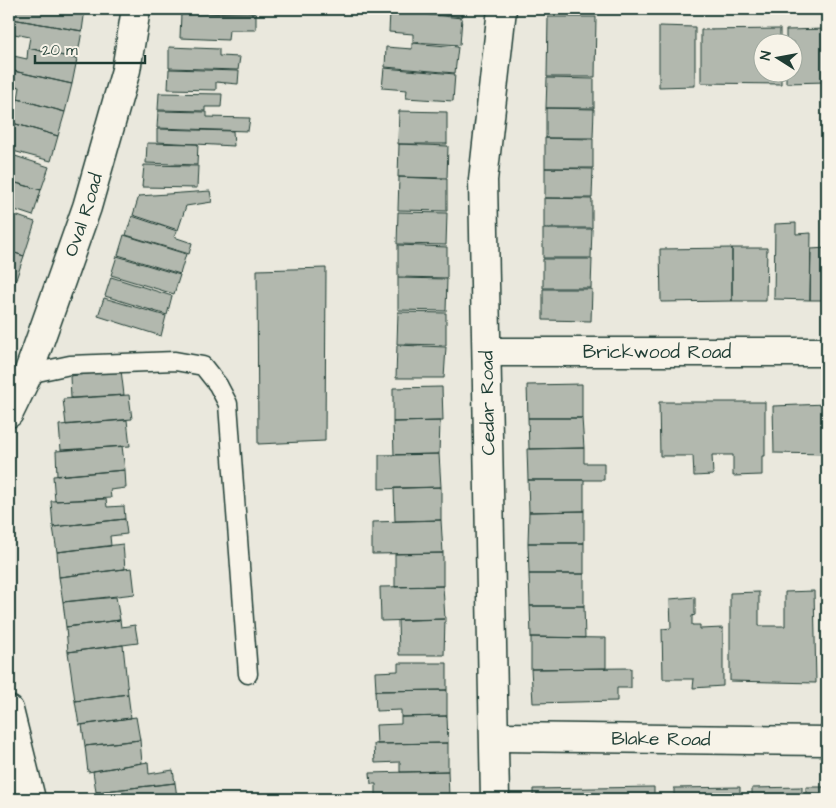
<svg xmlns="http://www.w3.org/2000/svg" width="836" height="808" font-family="'Architects Daughter',sans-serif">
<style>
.building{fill:#b2b8ae;stroke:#1f3d34}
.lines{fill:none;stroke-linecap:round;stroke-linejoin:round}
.service-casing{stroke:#1f3d34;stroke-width:21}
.minor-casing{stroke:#1f3d34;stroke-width:31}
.service{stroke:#f7f3e8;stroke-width:18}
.minor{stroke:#f7f3e8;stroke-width:28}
.labels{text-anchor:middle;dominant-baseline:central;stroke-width:4;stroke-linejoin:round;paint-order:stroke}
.street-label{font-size:19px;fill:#1f3d34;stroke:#f7f3e8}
</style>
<rect width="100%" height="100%" fill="#eae8dd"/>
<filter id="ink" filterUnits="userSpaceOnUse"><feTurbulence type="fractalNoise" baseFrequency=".02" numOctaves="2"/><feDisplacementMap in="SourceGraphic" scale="10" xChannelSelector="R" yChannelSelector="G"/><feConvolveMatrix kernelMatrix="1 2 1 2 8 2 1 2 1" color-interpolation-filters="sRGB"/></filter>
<g filter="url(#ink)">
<!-- building -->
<path class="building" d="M 14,9 L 85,9 L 82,31 L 12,19 Z
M 181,9 L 256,9 L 256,13 L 181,12 Z
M 391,9 L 462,9 L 462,17 Z
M 390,11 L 462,18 L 460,45 L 413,42 L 413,34 L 389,32 Z
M 181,13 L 256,14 L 256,30 L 229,30 L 228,40 L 180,38 Z
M 548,17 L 596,17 L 595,77 L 547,77 Z
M 12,19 L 82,31 L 77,59 L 28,48 L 30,37 L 9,33 Z
M 659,26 L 695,27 L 695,86 L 659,87 Z
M 780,29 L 780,42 L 764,42 L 764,72 L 781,72 L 781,84 L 701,83 L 701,30 Z
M 827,29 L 827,82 L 786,83 L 786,72 L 794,72 L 794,42 L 786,42 L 786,30 Z
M 412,43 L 458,47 L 455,73 L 385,67 L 386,47 L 412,49 Z
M 169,47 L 219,49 L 219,56 L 240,57 L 238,70 L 169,68 Z
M 28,48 L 77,59 L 72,84 L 9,70 L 9,55 L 27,59 Z
M 384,68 L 455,74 L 453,101 L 406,98 L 407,90 L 382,88 Z
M 169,69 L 239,71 L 238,84 L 216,82 L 216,90 L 168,89 Z
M 9,70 L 72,84 L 65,112 L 18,99 L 20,87 L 9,85 Z
M 547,78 L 594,79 L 594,108 L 546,108 Z
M 159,93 L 222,94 L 221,107 L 205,107 L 205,111 L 158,110 Z
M 18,99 L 65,112 L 58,136 L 9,122 L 9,107 L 15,108 Z
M 546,108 L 594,109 L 593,138 L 546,138 Z
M 158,111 L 207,112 L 207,117 L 250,118 L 248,131 L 157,128 Z
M 399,111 L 447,112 L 447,144 L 398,144 Z
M 9,122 L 58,136 L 51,161 L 9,150 Z
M 157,129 L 233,131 L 234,146 L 157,142 Z
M 545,138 L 593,139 L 593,168 L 545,168 Z
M 147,143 L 198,144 L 197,165 L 146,163 Z
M 399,144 L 448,146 L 447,178 L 398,177 Z
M 9,154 L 49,167 L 41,190 L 9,181 Z
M 144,165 L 198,166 L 197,188 L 142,187 Z
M 545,168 L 593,169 L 592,198 L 545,198 Z
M 399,177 L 447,179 L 447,211 L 398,210 Z
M 9,181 L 41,190 L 33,216 L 9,208 Z
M 210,191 L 212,202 L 186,206 L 178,230 L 133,215 L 139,196 Z
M 544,198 L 592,199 L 592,228 L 544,228 Z
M 398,212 L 447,213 L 446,245 L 397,244 Z
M 9,213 L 35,222 L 24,256 L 9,251 Z
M 132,216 L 177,231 L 174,237 L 192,243 L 189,254 L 126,235 Z
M 796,223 L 796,234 L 811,233 L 810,300 L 774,299 L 775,224 Z
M 543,229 L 592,229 L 591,258 L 543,258 Z
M 124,235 L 186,254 L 180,274 L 118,255 Z
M 398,245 L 447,247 L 447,278 L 398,277 Z
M 732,248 L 767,248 L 766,301 L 732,301 Z
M 732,248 L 732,301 L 661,302 L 660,249 Z
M 827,248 L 827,300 L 810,300 L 811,249 Z
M 9,251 L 24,256 L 12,291 L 9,290 Z
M 117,256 L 180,275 L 174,294 L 111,275 Z
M 543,259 L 592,259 L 591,288 L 543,288 Z
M 326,268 L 325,441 L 258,444 L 257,270 Z
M 111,277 L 172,296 L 167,315 L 105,296 Z
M 398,278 L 447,279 L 446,311 L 398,310 Z
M 543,289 L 592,289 L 591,321 L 543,320 Z
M 104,298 L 166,316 L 161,336 L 98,316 Z
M 398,312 L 446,313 L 446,345 L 397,344 Z
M 397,345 L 446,347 L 444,378 L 396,378 Z
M 121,370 L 124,395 L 71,398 L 70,376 Z
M 582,384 L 582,418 L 528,418 L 527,385 Z
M 442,387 L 443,421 L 393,422 L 393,388 Z
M 129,395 L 132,419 L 66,425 L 63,399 Z
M 659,402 L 765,402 L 765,456 L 762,456 L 762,475 L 733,476 L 733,455 L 712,455 L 713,475 L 694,476 L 693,456 L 660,456 Z
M 827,404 L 827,454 L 774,453 L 773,406 Z
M 528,418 L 582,418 L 584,448 L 529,449 Z
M 127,420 L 130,446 L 61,450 L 59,425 Z
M 440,421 L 439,454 L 394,455 L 393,422 Z
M 122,446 L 125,470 L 57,476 L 56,451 Z
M 584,448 L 584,463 L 604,463 L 604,480 L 528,480 L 527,449 Z
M 439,454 L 441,487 L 379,489 L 379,455 Z
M 125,470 L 126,488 L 110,490 L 111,498 L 55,501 L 53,476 Z
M 528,480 L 584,480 L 584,511 L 529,512 Z
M 441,487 L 441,520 L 395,521 L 394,488 Z
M 106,499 L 107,507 L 124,506 L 125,519 L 53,527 L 51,501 Z
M 584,511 L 584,543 L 528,543 L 529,512 Z
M 125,519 L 127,534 L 110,536 L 111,546 L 57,552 L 53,527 Z
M 441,520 L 443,553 L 372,554 L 372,522 Z
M 528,543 L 584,543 L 584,574 L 529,574 Z
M 123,544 L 125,569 L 59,577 L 57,552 Z
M 443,553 L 443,586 L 395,587 L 395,554 Z
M 132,568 L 135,594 L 63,602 L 59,577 Z
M 529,574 L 584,574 L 584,606 L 530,606 Z
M 443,586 L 445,619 L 381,621 L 380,587 Z
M 814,591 L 816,683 L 730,681 L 730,593 L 759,592 L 759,626 L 785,626 L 785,592 Z
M 116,597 L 120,620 L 66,627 L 63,602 Z
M 695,597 L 695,615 L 692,616 L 692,625 L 700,625 L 700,629 L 723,628 L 723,686 L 693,688 L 694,679 L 663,679 L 662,629 L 671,628 L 670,599 Z
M 530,606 L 584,606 L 585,638 L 531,637 Z
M 445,619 L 444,655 L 399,655 L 398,620 Z
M 120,620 L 121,627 L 135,625 L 138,643 L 68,652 L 66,627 Z
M 531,637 L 606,638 L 606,668 L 531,669 Z
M 123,645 L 128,694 L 75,701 L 68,652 Z
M 398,663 L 447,663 L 447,690 L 376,691 L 375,672 L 398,671 Z
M 631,668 L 631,688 L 617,688 L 617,701 L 533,703 L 531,669 Z
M 447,690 L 447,716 L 401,717 L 401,710 L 376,711 L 375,691 Z
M 128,694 L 131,718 L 79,725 L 75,701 Z
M 447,716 L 448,743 L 377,744 L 376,725 L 401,724 L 401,717 Z
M 136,717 L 140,740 L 85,746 L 82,725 Z
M 140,740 L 142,763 L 88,772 L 85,746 Z
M 448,743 L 448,771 L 400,772 L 400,762 L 375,763 L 374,744 Z
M 148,762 L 149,774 L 173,770 L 175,783 L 96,792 L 93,771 Z
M 448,771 L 449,797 L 376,798 L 376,784 L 371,784 L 370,773 Z
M 175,783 L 177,797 L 163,799 L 97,799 L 96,792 Z
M 654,787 L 654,799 L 533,799 L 533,789 Z
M 740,787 L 740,799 L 674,799 L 674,788 Z
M 802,787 L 802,799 L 752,799 L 752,788 Z
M 806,787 L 827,787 L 827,799 L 806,799 Z
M 449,797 L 449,799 L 376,799 L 376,798 Z"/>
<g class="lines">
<!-- service casing -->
<g class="service-casing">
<path id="service" d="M 28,374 L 70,365 L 175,361 L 203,366 L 218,385 L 228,404 L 248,674"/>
</g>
<!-- minor casing -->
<g class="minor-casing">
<g id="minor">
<path id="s1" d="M 487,352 L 827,352"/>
<path id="s2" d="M 9,413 L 28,374 L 87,207 L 126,70 L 136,9"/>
<path d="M 9,710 L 31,799"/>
<path id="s3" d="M 495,737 L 827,741"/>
<path d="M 495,799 L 483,180 L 502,9"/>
</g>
</g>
<!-- service -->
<use href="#service" class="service"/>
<!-- minor -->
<use href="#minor" class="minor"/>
</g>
</g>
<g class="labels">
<!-- street labels -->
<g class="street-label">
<text stroke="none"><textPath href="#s2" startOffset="212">Oval Road</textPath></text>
<text stroke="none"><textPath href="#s1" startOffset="170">Brickwood Road</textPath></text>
<text transform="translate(488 403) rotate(-91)">Cedar Road</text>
<text stroke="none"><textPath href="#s3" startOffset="166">Blake Road</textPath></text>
</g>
</g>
<!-- margin -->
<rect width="836" height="808" fill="none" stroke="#f7f3e8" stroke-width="30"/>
<rect x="15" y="15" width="806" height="778" fill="none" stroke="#1f3d34" stroke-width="2" filter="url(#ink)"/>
<!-- north arrow -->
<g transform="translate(778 58) rotate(281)"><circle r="24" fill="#f7f3e8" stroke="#a1aaa0"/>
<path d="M0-4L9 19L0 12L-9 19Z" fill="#1f3d34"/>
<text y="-8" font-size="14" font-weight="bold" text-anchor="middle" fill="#1f3d34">N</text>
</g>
<!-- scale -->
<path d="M35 55v8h110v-8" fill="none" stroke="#1f3d34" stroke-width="2.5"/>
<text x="42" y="55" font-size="15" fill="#1f3d34" stroke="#f7f3e8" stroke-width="4" paint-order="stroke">20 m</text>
</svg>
